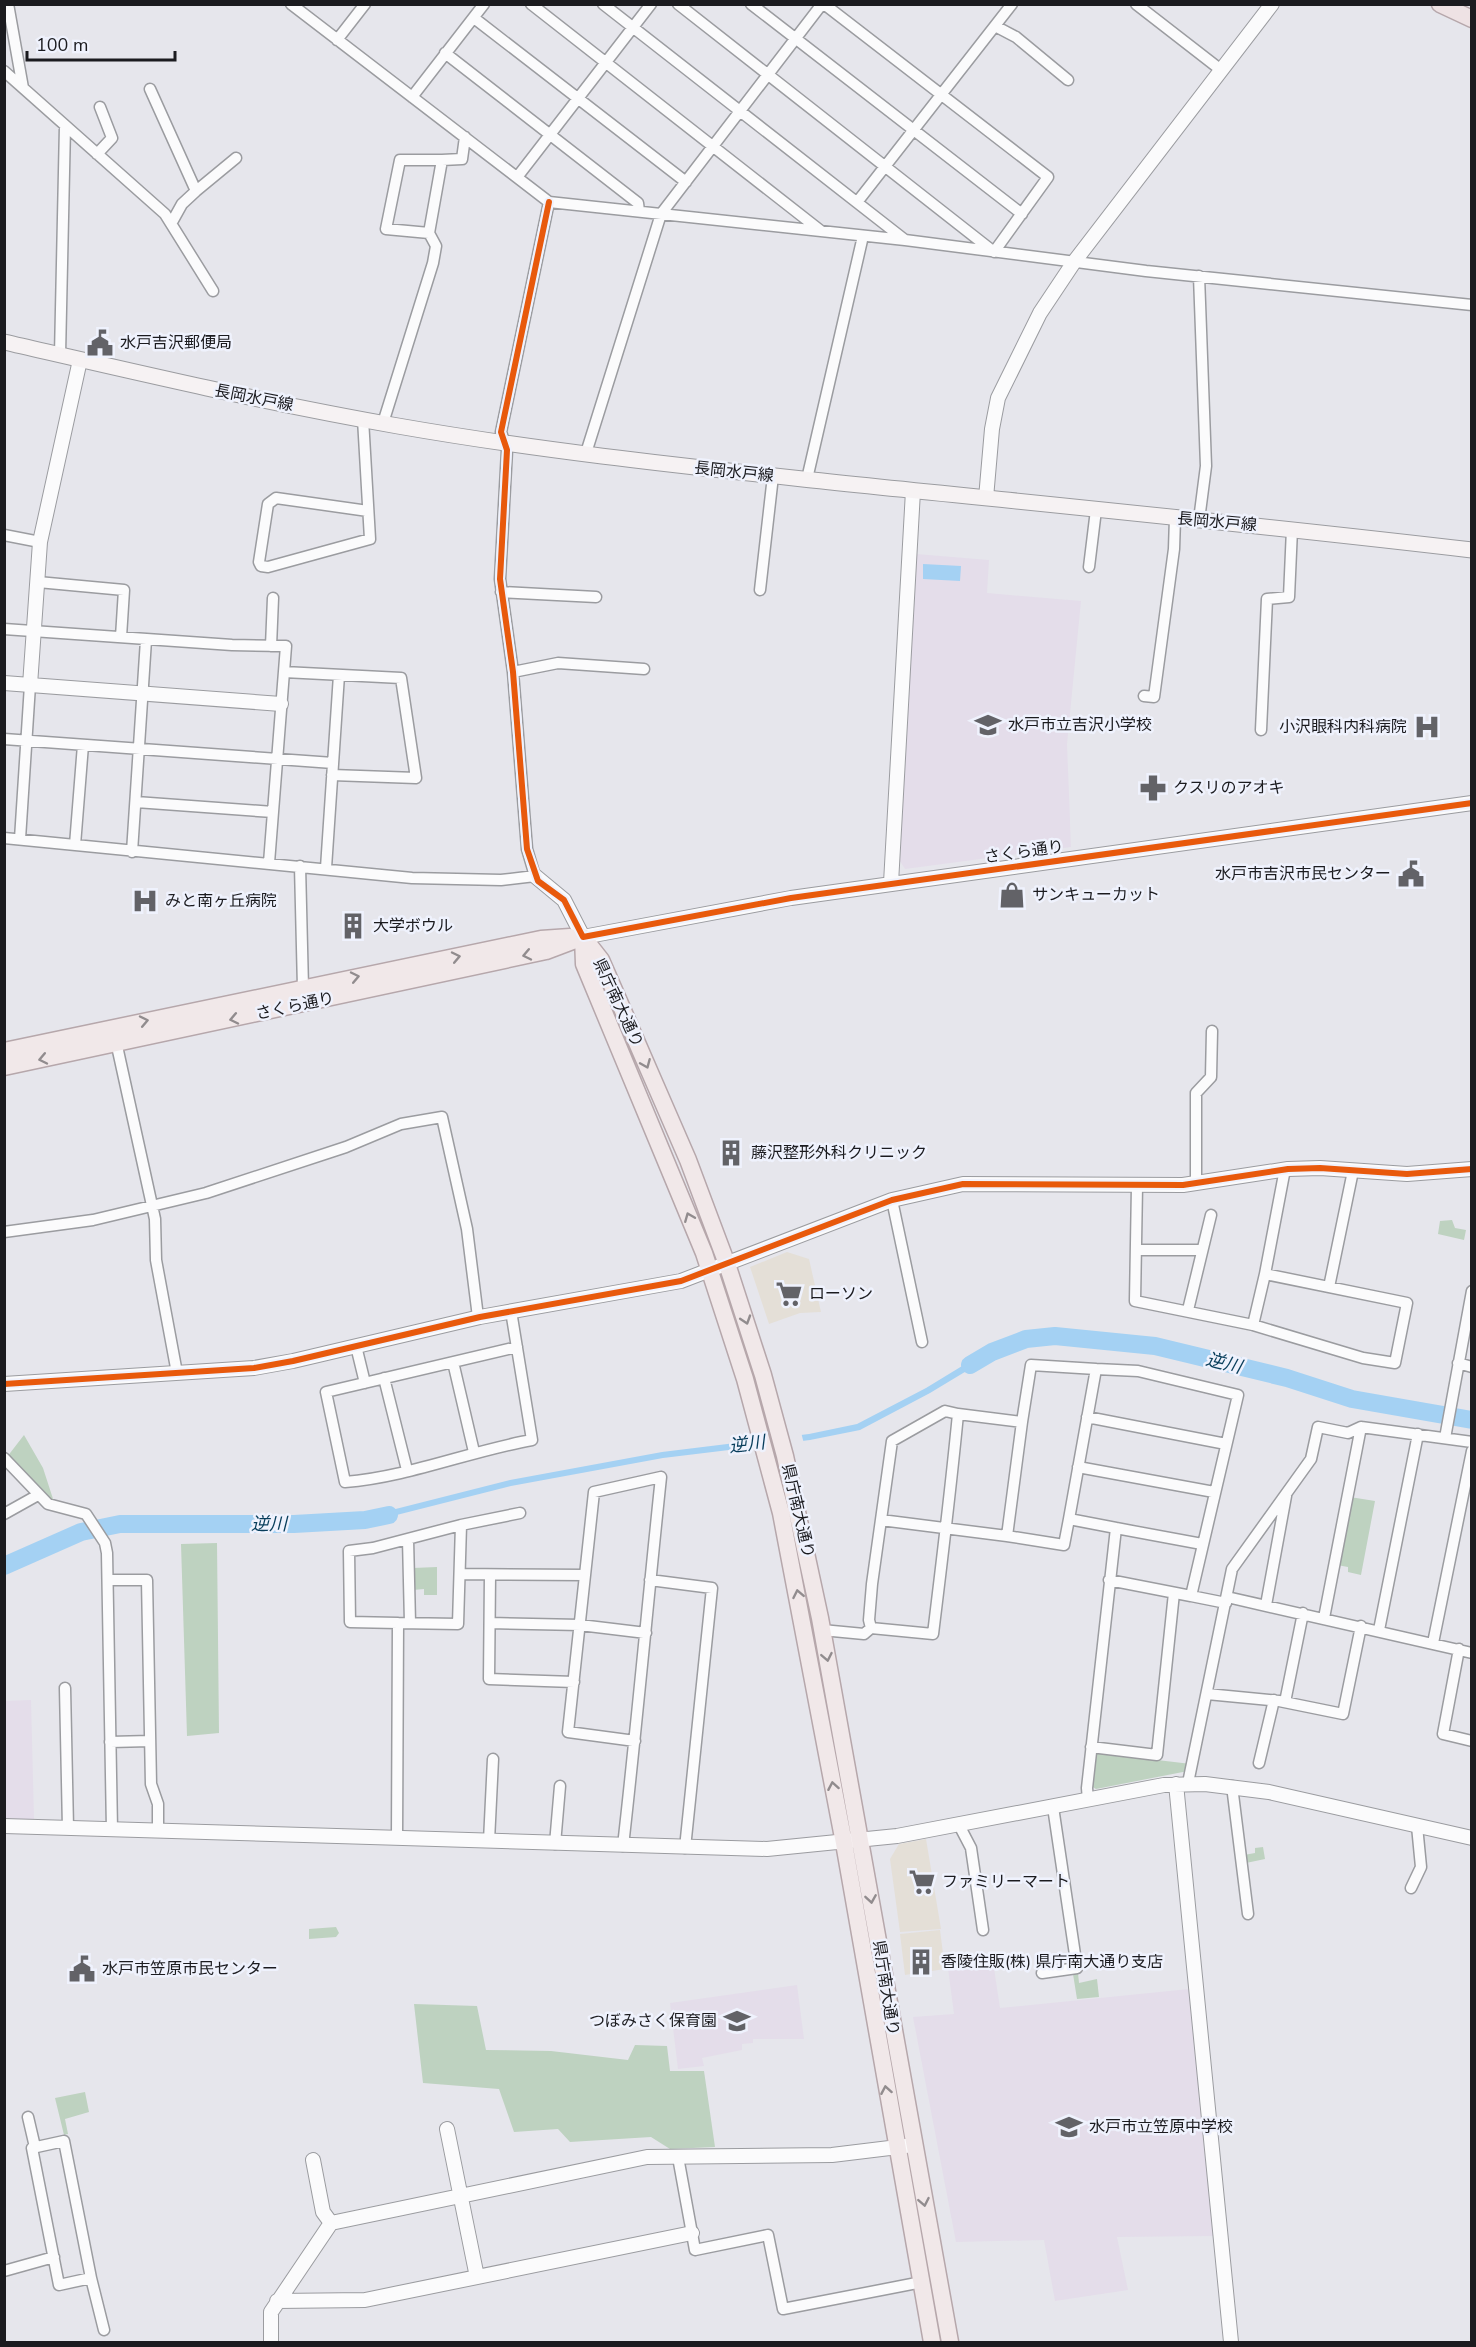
<svg xmlns="http://www.w3.org/2000/svg" width="1476" height="2347" font-family="'Nunito Sans','Noto Sans JP',sans-serif">
<style>
.commercial{fill:#e4dfd7}
.education{fill:#e4ddea}
.green{fill:#bed2c0}
.water{fill:#a4d1f3}
.pier{fill:#e6e6ec}
.lines{fill:none;stroke-linecap:round;stroke-linejoin:round}
.river{stroke:#a4d1f3;stroke-width:18}
.minor-casing{stroke:#9b9ca0;stroke-width:13}
.tertiary-casing{stroke:#9b9ca0;stroke-width:16}
.secondary-casing{stroke:#9b9ca0;stroke-width:17}
.primary-casing{stroke:#b6a7ab;stroke-width:19}
.trunk-casing{stroke:#b6a7ab;stroke-width:19}
.minor{stroke:#fbfbfc;stroke-width:10}
.tertiary{stroke:#fbfbfc;stroke-width:14}
.secondary{stroke:#f6f2f3;stroke-width:15}
.primary{stroke:#f1e8e9;stroke-width:16}
.trunk{stroke:#eee2e4;stroke-width:16}
.cycleway-casing{stroke:#eff2fd;stroke-width:10}
.cycleway{stroke:#e8590c;stroke-width:6}
.oneway{stroke:#918c8e}
.labels{text-anchor:middle;dominant-baseline:central;stroke-width:5;stroke-linejoin:round;paint-order:stroke}
.poi-label{font-size:16px;fill:#1b1b1f;stroke:#eff2fd;text-anchor:start}
.street-label{font-size:16px;fill:#1b1b1f;stroke:#eff2fd}
.water-label{font-size:18px;font-style:italic;fill:#073d5b;stroke:#eff2fd}
</style>
<rect width="100%" height="100%" fill="#e6e6ec"/>
<!-- commercial -->
<path class="commercial" d="M 787,1252 L 809,1259 L 821,1312 L 800,1313 L 769,1324 L 750,1267 Z
M 926,1839 L 941,1929 L 900,1932 L 890,1859 L 899,1844 Z
M 940,1930 L 945,1969 L 905,1975 L 900,1934 Z"/>
<!-- education -->
<path class="education" d="M 916,554 L 989,560 L 987,593 L 1081,601 L 1067,744 L 1071,847 L 905,869 L 900,861 Z
M 31,1700 L 34,1819 L 5,1819 L 5,1701 Z
M 992,1955 L 1000,2008 L 1189,1989 L 1215,2236 L 1117,2237 L 1128,2290 L 1055,2301 L 1044,2240 L 956,2242 L 913,2017 L 954,2014 L 947,1961 Z
M 797,1985 L 804,2039 L 753,2039 L 753,2043 L 742,2044 L 742,2050 L 702,2058 L 704,2066 L 678,2069 L 670,2003 Z"/>
<!-- green -->
<path class="green" d="M 1452,1220 L 1455,1228 L 1466,1230 L 1464,1240 L 1438,1234 L 1440,1221 Z
M 24,1435 L 43,1468 L 54,1502 L 47,1499 L 7,1457 Z
M 1350,1497 L 1375,1501 L 1361,1575 L 1348,1572 L 1348,1567 L 1337,1565 Z
M 217,1543 L 219,1733 L 187,1736 L 181,1544 Z
M 437,1567 L 437,1595 L 424,1595 L 424,1589 L 413,1590 L 413,1568 Z
M 1098,1753 L 1191,1764 L 1188,1771 L 1096,1789 L 1091,1786 L 1094,1755 Z
M 1263,1847 L 1265,1859 L 1246,1863 L 1244,1855 L 1255,1853 L 1255,1848 Z
M 336,1927 L 339,1933 L 336,1937 L 309,1939 L 309,1929 Z
M 1078,1973 L 1079,1983 L 1097,1979 L 1099,1997 L 1077,1999 L 1073,1974 Z
M 414,2004 L 477,2006 L 486,2050 L 551,2051 L 628,2060 L 635,2045 L 667,2046 L 670,2071 L 704,2071 L 715,2147 L 670,2149 L 651,2137 L 570,2142 L 558,2129 L 514,2132 L 499,2089 L 423,2083 Z
M 85,2092 L 89,2112 L 65,2119 L 68,2134 L 64,2135 L 55,2098 Z"/>
<!-- water -->
<path class="water" d="M 923,564 L 961,566 L 960,581 L 923,579 Z
M 990,1349 L 993,1355 L 930,1393 L 860,1430 L 810,1440 L 663,1458 L 511,1486 L 365,1523 L 364,1517 L 510,1480 L 662,1452 L 809,1434 L 857,1424 L 926,1388 Z"/>
<!-- pier -->
<path class="pier" d="M 801,1432 L 804,1444 L 744,1450 L 741,1438 Z"/>
<g class="lines">
<!-- river -->
<path class="river" d="M 970,1365 L 992,1352 L 1026,1339 L 1055,1336 L 1155,1346 L 1287,1378 L 1352,1399 L 1472,1420
M 4,1566 L 81,1532 L 120,1524 L 294,1524 L 365,1520 L 389,1515"/>
<!-- minor casing -->
<g class="minor-casing">
<path id="minor" d="M 8,4 L 23,88
M 291,4 L 549,202 L 905,240 L 1146,271 L 1472,305
M 531,4 L 821,231
M 603,4 L 905,240
M 678,4 L 994,252 L 1048,177 L 824,4
M 751,4 L 1022,214
M 1136,4 L 1221,70
M 474,18 L 686,182
M 995,26 L 1016,37 L 1068,80
M 337,40 L 365,4
M 445,53 L 638,203 L 639,211
M 4,71 L 165,214 L 213,291
M 150,89 L 196,191 L 182,204 L 172,222
M 412,97 L 484,4
M 97,154 L 112,138 L 100,107
M 518,176 L 651,4
M 196,191 L 236,158
M 858,201 L 1012,4
M 429,233 L 386,229 L 400,160 L 442,160
M 60,355 L 65,126
M 363,419 L 370,539 L 268,567 L 261,566 L 259,562 L 268,504 L 276,498 L 368,511
M 383,423 L 433,263 L 436,246 L 429,233 L 442,160 L 462,159 L 465,137
M 586,453 L 661,214 L 822,4
M 807,479 L 863,236
M 1199,520 L 1206,466 L 1199,276
M 4,535 L 40,542
M 1089,567 L 1096,510
M 38,582 L 124,590 L 121,637
M 760,590 L 773,476
M 501,592 L 596,597
M 4,629 L 232,645 L 286,646 L 269,863
M 271,646 L 273,598
M 284,672 L 401,678 L 416,778 L 332,775
M 513,672 L 558,663 L 644,669
M 1144,696 L 1154,697 L 1174,549 L 1175,518
M 1261,730 L 1267,599 L 1289,597 L 1292,529
M 4,739 L 333,763
M 136,802 L 273,812
M 4,838 L 412,878 L 501,880 L 535,876 L 527,849 L 513,672 L 500,579 L 507,450 L 501,432 L 549,202
M 20,839 L 30,685
M 75,845 L 83,745
M 132,852 L 146,640
M 300,866 L 303,988
M 326,868 L 339,675
M 115,1037 L 155,1219 L 156,1260 L 177,1373
M 1196,1184 L 1196,1093 L 1211,1077 L 1212,1031
M 1137,1186 L 1135,1301 L 1253,1325 L 1363,1358 L 1395,1363 L 1407,1303 L 1265,1274 L 1253,1325
M 892,1200 L 922,1342
M 4,1232 L 93,1220 L 206,1193 L 346,1147 L 401,1124 L 442,1117 L 467,1229 L 478,1317
M 1136,1250 L 1202,1250
M 1265,1274 L 1285,1169
M 1329,1287 L 1353,1171
M 1188,1310 L 1211,1215
M 511,1311 L 532,1440 C 470,1451 408,1477 345,1482 L 326,1392 L 517,1347
M 356,1346 L 365,1383
M 453,1362 L 474,1452
M 1458,1363 L 1472,1367
M 384,1378 L 407,1470
M 1087,1417 L 1226,1444
M 1022,1422 L 1031,1365 L 1096,1369
M 1445,1438 L 1472,1291
M 4,1458 L 48,1504 L 86,1514 L 105,1543 L 107,1553 L 112,1830
M 1078,1467 L 1214,1492
M 4,1514 L 38,1495
M 461,1525 L 520,1513
M 1116,1528 L 1202,1544
M 1007,1536 L 1064,1545 L 1069,1519
M 408,1539 L 410,1623
M 460,1574 L 585,1575
M 490,1575 L 489,1679 L 574,1682
M 108,1580 L 147,1580 L 151,1784 L 158,1804 L 158,1831
M 650,1580 L 712,1588 L 685,1848
M 1109,1580 L 1191,1596
M 1227,1597 L 1472,1653
M 1266,1605 L 1286,1496
M 1324,1618 L 1361,1427
M 490,1623 L 580,1625 L 646,1633
M 871,1628 L 869,1620 L 872,1584 L 892,1441 L 945,1411 L 958,1414
M 822,1630 L 864,1634 L 871,1628 L 933,1634 C 942,1561 951,1487 958,1414 L 1022,1422 L 1007,1536 L 881,1520
M 1379,1630 L 1418,1434
M 1433,1643 L 1472,1451
M 1459,1649 L 1443,1734 L 1472,1741
M 65,1688 L 68,1828
M 1207,1694 L 1279,1701 L 1343,1714 L 1361,1626
M 1285,1702 L 1303,1613
M 110,1742 L 150,1741
M 1091,1747 L 1157,1755 L 1174,1593
M 1259,1763 L 1274,1700
M 1188,1783 L 1232,1569 L 1311,1459 L 1318,1427 L 1348,1433 L 1361,1427 L 1472,1442
M 1232,1786 L 1248,1914
M 1088,1800 L 1087,1788 L 1116,1528 L 1069,1519 L 1096,1369 L 1138,1371 L 1238,1395 L 1191,1596 L 1226,1603
M 959,1825 L 971,1848 L 983,1930
M 397,1838 L 398,1623 L 350,1622 L 349,1551 L 373,1548 L 461,1525 L 458,1624 L 398,1623
M 489,1841 L 493,1759
M 555,1844 L 560,1786
M 623,1846 C 637,1723 648,1600 661,1477 L 594,1492 L 568,1732 L 635,1741
M 1411,1888 L 1421,1867 L 1417,1826
M 1042,1973 L 1077,1968 L 1053,1807
M 28,2117 L 35,2147
M 64,2141 L 91,2278 L 59,2285 L 32,2148 Z
M 678,2157 L 695,2250 L 768,2235 L 783,2309 L 922,2282
M 4,2271 L 54,2257
M 91,2278 L 104,2330"/>
</g>
<!-- tertiary casing -->
<g class="tertiary-casing">
<path id="tertiary" d="M 986,498 L 992,429 L 998,398 L 1040,313 L 1074,262 L 1272,4
M 4,683 L 281,704
M 30,685 L 40,542 L 80,360
M 535,876 L 564,900 L 583,937 L 791,898 L 1472,803
M 891,883 L 913,491
M 4,1384 L 254,1368 L 293,1361 L 480,1317 L 681,1281 L 892,1200 L 963,1184 L 1183,1185 L 1288,1169 L 1320,1168 L 1407,1174 L 1472,1169
M 1176,1784 L 1231,2342
M 4,1826 L 767,1849 L 897,1836 L 1164,1785 L 1205,1784 L 1269,1792 L 1472,1838
M 447,2129 L 477,2277
M 313,2160 L 323,2212 L 331,2223
M 277,2301 L 365,2300 L 692,2233
M 271,2342 L 271,2312 L 331,2223 L 647,2157 L 832,2155 L 906,2146"/>
</g>
<!-- secondary casing -->
<g class="secondary-casing">
<path id="secondary" d="M 4,342 C 135,372 266,403 398,426 C 535,450 674,465 812,480 C 1032,503 1252,524 1472,550"/>
</g>
<!-- primary casing -->
<g class="primary-casing">
<path id="primary" d="M 583,937 L 601,960 L 688,1160 L 727,1264 L 763,1375 L 785,1456 L 820,1618 L 950,2342
M 583,937 L 584,964 L 704,1253 L 745,1379 L 781,1513 L 844,1843 L 932,2342
M 4,1051 L 541,939 L 570,937
M 4,1067 L 546,951 L 583,937"/>
</g>
<!-- trunk casing -->
<g class="trunk-casing">
<path id="trunk" d="M 1440,4 L 1472,19"/>
</g>
<!-- minor -->
<use href="#minor" class="minor"/>
<!-- tertiary -->
<use href="#tertiary" class="tertiary"/>
<!-- secondary -->
<use href="#secondary" class="secondary"/>
<!-- primary -->
<use href="#primary" class="primary"/>
<!-- trunk -->
<use href="#trunk" class="trunk"/>
<!-- cycleway casing -->
<g class="cycleway-casing">
<path id="cycleway" d="M 549,202 L 501,432 L 507,450 L 500,579 L 513,672 L 527,849 L 538,881 L 564,900 L 583,937 L 791,898 L 1472,803
M 4,1384 L 254,1368 L 293,1361 L 480,1317 L 681,1281 L 892,1200 L 963,1184 L 1183,1185 L 1288,1169 L 1320,1168 L 1407,1174 L 1472,1169"/>
</g>
<!-- cycleway -->
<use href="#cycleway" class="cycleway"/>
</g>
<!-- one-way arrows -->
<defs><path id="oneway-chevron" d="M-2-3.5L2.5 0L-2 3.5" fill="none" stroke-width="1.6" stroke-linecap="round" stroke-linejoin="round" transform="scale(1.5)"/></defs>
<g class="oneway">
<use href="#oneway-chevron" transform="translate(527 955) rotate(168)"/>
<use href="#oneway-chevron" transform="translate(456 957) rotate(-12)"/>
<use href="#oneway-chevron" transform="translate(355 977) rotate(-12)"/>
<use href="#oneway-chevron" transform="translate(234 1019) rotate(168)"/>
<use href="#oneway-chevron" transform="translate(144 1021) rotate(-12)"/>
<use href="#oneway-chevron" transform="translate(43 1059) rotate(168)"/>
<use href="#oneway-chevron" transform="translate(646 1064) rotate(67)"/>
<use href="#oneway-chevron" transform="translate(689 1217) rotate(-112)"/>
<use href="#oneway-chevron" transform="translate(746 1320) rotate(72)"/>
<use href="#oneway-chevron" transform="translate(798 1594) rotate(-101)"/>
<use href="#oneway-chevron" transform="translate(827 1657) rotate(79)"/>
<use href="#oneway-chevron" transform="translate(833 1786) rotate(-100)"/>
<use href="#oneway-chevron" transform="translate(871 1899) rotate(81)"/>
<use href="#oneway-chevron" transform="translate(886 2090) rotate(-100)"/>
<use href="#oneway-chevron" transform="translate(924 2202) rotate(79)"/>
</g>
<!-- icons -->
<defs>
<g id="civic-bare" transform="scale(2.07)"><path d="M-.6-6.5H3V-4.5H.6V-3L4-1V1h2V6H-6V1h2V-1L-.6-3ZM-1.2 2.5V6h2.4V2.5Z" fill="#626267" stroke="#eff2fd" stroke-width="2.5" paint-order="stroke"/></g>
<g id="school-bare" transform="scale(2.07)"><path d="M0-5L7-2L0 1L-7-2ZM-4 1L0 2.5L4 1V4Q0 6-4 4Z" fill="#626267" stroke="#eff2fd" stroke-width="2.5" paint-order="stroke"/></g>
<g id="hospital-bare" transform="scale(2.07)"><path d="M-5-5h3v3.5h4V-5h3V5h-3V1.5h-4V5h-3Z" fill="#626267" stroke="#eff2fd" stroke-width="2.5" paint-order="stroke"/></g>
<g id="pharmacy-bare" transform="scale(2.07)"><path d="M-2-6h4v4h4v4h-4v4h-4v-4h-4v-4h4Z" fill="#626267" stroke="#eff2fd" stroke-width="2.5" paint-order="stroke"/></g>
<g id="shop-bare" transform="scale(2.07)"><path d="M-5-2.5h2.3a2.7 3.5 0 0 1 5.4 0H5L5.5 6h-11ZM-1.5-2.5h3a1.5 2.3 0 0 0-3 0Z" fill="#626267" stroke="#eff2fd" stroke-width="2.5" paint-order="stroke"/></g>
<g id="building-bare" transform="scale(2.07)"><path d="M-4-6H4V6H1V3H-1V6H-4ZM-2.5-4.3h1.7v1.8h-1.7ZM.8-4.3h1.7v1.8H.8ZM-2.5-1h1.7V.8h-1.7ZM.8-1h1.7V.8H.8Z" fill="#626267" stroke="#eff2fd" stroke-width="2.5" paint-order="stroke"/></g>
<g id="supermarket-bare" transform="scale(2.07)"><path d="M-6-5.5h2.5l.6 2H6L4.5 2H-2.5L-4.4-4H-6ZM-1.5 3.2a1.3 1.3 0 1 0 .1 0ZM3 3.2a1.3 1.3 0 1 0 .1 0Z" fill="#626267" stroke="#eff2fd" stroke-width="2.5" paint-order="stroke"/></g>
</defs>
<g fill-rule="evenodd">
<use href="#civic-bare" x="100" y="343"/>
<use href="#school-bare" x="988" y="725"/>
<use href="#hospital-bare" x="1427" y="727"/>
<use href="#pharmacy-bare" x="1153" y="788"/>
<use href="#civic-bare" x="1411" y="874"/>
<use href="#shop-bare" x="1012" y="895"/>
<use href="#hospital-bare" x="145" y="901"/>
<use href="#building-bare" x="353" y="926"/>
<use href="#building-bare" x="731" y="1153"/>
<use href="#supermarket-bare" x="789" y="1294"/>
<use href="#supermarket-bare" x="922" y="1882"/>
<use href="#building-bare" x="921" y="1962"/>
<use href="#civic-bare" x="82" y="1969"/>
<use href="#school-bare" x="737" y="2021"/>
<use href="#school-bare" x="1069" y="2127"/>
</g>
<g class="labels">
<!-- poi labels -->
<g class="poi-label">
<text x="120" y="343">水戸吉沢郵便局</text>
<text x="1008" y="725">水戸市立吉沢小学校</text>
<text x="1407" y="727" text-anchor="end">小沢眼科内科病院</text>
<text x="1173" y="788">クスリのアオキ</text>
<text x="1391" y="874" text-anchor="end">水戸市吉沢市民センター</text>
<text x="1032" y="895">サンキューカット</text>
<text x="165" y="901">みと南ヶ丘病院</text>
<text x="373" y="926">大学ボウル</text>
<text x="751" y="1153">藤沢整形外科クリニック</text>
<text x="809" y="1294">ローソン</text>
<text x="942" y="1882">ファミリーマート</text>
<text x="941" y="1962">香陵住販(株) 県庁南大通り支店</text>
<text x="102" y="1969">水戸市笠原市民センター</text>
<text x="717" y="2021" text-anchor="end">つぼみさく保育園</text>
<text x="1089" y="2127">水戸市立笠原中学校</text>
</g>
<!-- street labels -->
<g class="street-label">
<text transform="translate(254 398) rotate(11)">長岡水戸線</text>
<text transform="translate(734 472) rotate(6)">長岡水戸線</text>
<text transform="translate(1217 522) rotate(5)">長岡水戸線</text>
<text transform="translate(1024 852) rotate(-8)">さくら通り</text>
<text transform="translate(618 1003) rotate(65)">県庁南大通り</text>
<text transform="translate(295 1006) rotate(-12)">さくら通り</text>
<text transform="translate(798 1511) rotate(77)">県庁南大通り</text>
<text transform="translate(886 1988) rotate(81)">県庁南大通り</text>
</g>
<!-- water labels -->
<g class="water-label">
<text transform="translate(1224 1363) rotate(14)">逆川</text>
<text transform="translate(747 1444) rotate(-7)">逆川</text>
<text x="269" y="1524">逆川</text>
</g>
</g>
<!-- border -->
<rect width="1476" height="2347" fill="none" stroke="#1b1b1f" stroke-width="12"/>
<!-- scale -->
<path d="M27 51v9h148v-9" fill="none" stroke="#1b1b1f" stroke-width="3"/>
<text x="36" y="51" font-size="18" fill="#1b1b1f" stroke="#eff2fd" stroke-width="4.5" paint-order="stroke">100 m</text>
</svg>
